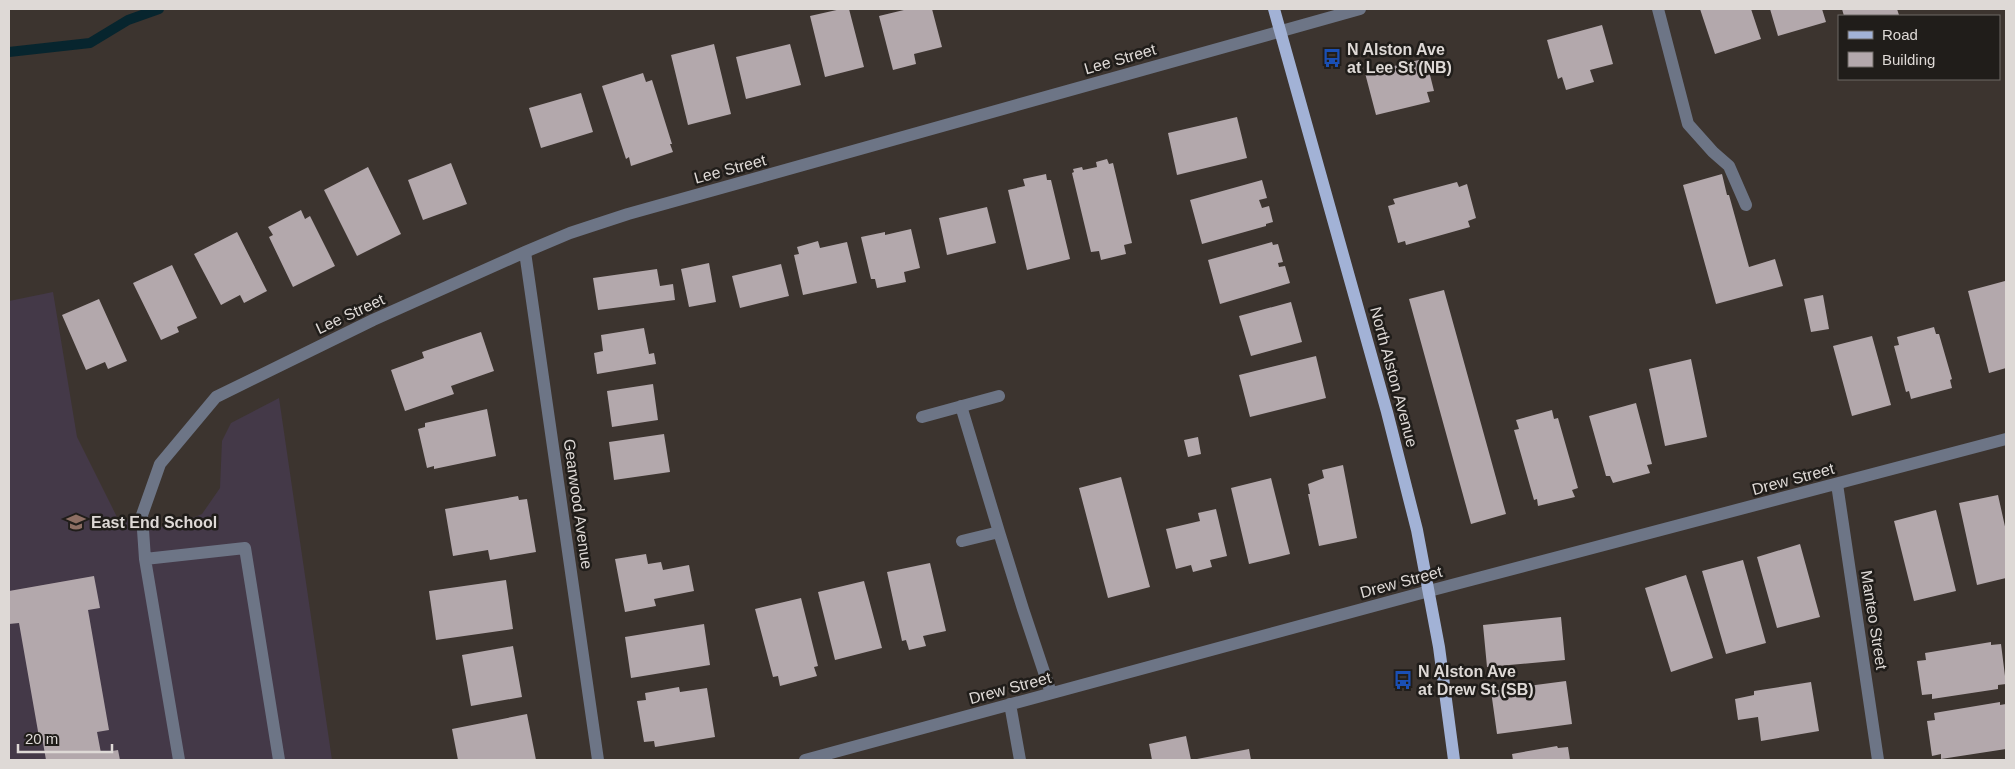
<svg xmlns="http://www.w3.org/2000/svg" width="2015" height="769" font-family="Helvetica,sans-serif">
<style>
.education{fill:#443948}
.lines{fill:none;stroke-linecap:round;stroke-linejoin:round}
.stream{stroke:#07252e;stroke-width:10}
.building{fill:#b3a8ac}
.minor{stroke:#6d7586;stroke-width:12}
.major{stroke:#a2b2d6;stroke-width:12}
.labels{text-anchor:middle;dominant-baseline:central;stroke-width:5;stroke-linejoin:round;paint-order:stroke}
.poi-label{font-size:16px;font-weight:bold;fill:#ded9d6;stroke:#201d1a;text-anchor:start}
.street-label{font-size:16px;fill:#ded9d6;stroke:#201d1a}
</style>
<rect width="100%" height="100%" fill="#3c342f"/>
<!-- education -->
<path class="education" d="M 53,292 L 77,437 L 117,517 L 168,528 L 202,514 L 220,488 L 222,441 L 231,423 L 279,398 L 332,760 L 9,760 L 9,301 Z"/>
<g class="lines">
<!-- stream -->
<path class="stream" d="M 9,52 L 90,43 L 128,20 L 159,9"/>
</g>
<!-- building -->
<path class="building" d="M 841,9 L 849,9 L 864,67 L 825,77 L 810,16 Z
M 908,9 L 932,9 L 942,47 L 914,54 L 916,64 L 893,70 L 879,16 Z
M 1700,9 L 1751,9 L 1761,39 L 1715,54 Z
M 1770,9 L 1822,9 L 1826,22 L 1778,36 Z
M 1842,9 L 1897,9 L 1899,15 L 1844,16 Z
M 1602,25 L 1613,64 L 1590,70 L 1594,82 L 1566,90 L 1562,77 L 1558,79 L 1547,40 Z
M 714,44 L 731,114 L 688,125 L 671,55 Z
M 790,44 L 801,85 L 746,99 L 736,57 Z
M 1419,60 L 1421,69 L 1428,67 L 1434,91 L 1427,92 L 1430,102 L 1376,115 L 1365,73 Z
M 643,73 L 646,82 L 652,80 L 672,144 L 670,144 L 673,152 L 631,166 L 629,157 L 626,159 L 602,86 Z
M 581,93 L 593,132 L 541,148 L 529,108 Z
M 1237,117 L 1247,158 L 1177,175 L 1168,133 Z
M 1107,159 L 1109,164 L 1113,163 L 1132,243 L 1124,245 L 1126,254 L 1101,260 L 1099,251 L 1091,252 L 1072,173 L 1074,172 L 1073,169 L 1082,167 L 1083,170 L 1097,167 L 1096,162 Z
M 451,163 L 467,204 L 423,220 L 408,180 Z
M 368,167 L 401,234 L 357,256 L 324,190 Z
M 1046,174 L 1047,180 L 1051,180 L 1070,259 L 1027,270 L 1008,190 L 1025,186 L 1023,179 Z
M 1722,174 L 1727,195 L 1729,195 L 1749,267 L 1775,259 L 1783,286 L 1716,304 L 1683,185 Z
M 1262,180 L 1267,198 L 1259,200 L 1262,208 L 1269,206 L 1273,222 L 1266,224 L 1266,226 L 1202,244 L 1190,200 Z
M 1457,182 L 1459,187 L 1467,184 L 1476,218 L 1468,221 L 1470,227 L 1406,245 L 1405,241 L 1398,243 L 1388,206 L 1395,204 L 1393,199 Z
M 987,207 L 996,243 L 947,255 L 939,218 Z
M 301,210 L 305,219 L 310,216 L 335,266 L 293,287 L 269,237 L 273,235 L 268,227 Z
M 911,229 L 920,268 L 904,272 L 906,282 L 877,288 L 875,279 L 871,279 L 861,237 L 885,232 L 885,235 Z
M 237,232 L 267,291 L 244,303 L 240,295 L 221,305 L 194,254 Z
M 818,241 L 820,248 L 847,242 L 857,283 L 803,295 L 794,255 L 799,254 L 797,247 Z
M 1272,242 L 1273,245 L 1278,244 L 1283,262 L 1278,263 L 1279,267 L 1285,266 L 1290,283 L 1220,304 L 1208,260 Z
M 709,263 L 716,302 L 689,307 L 681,269 Z
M 781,264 L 789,296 L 740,308 L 732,276 Z
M 172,265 L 197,318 L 177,327 L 179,332 L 161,340 L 133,283 Z
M 657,269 L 660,286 L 673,284 L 675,300 L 598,310 L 593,278 Z
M 2005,281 L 2006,368 L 1989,373 L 1968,291 Z
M 1444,290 L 1506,514 L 1471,524 L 1409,299 Z
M 1823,295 L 1829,329 L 1811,332 L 1804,299 Z
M 99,299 L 127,361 L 108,369 L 105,362 L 86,370 L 62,315 Z
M 1291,302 L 1302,342 L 1251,356 L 1239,316 Z
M 1934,327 L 1936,334 L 1939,334 L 1952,379 L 1950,380 L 1952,388 L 1911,399 L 1909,391 L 1906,392 L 1894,346 L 1899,345 L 1897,337 Z
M 644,328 L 649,354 L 654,353 L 656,364 L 597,374 L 594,353 L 603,351 L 601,335 Z
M 481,332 L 494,371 L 451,386 L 454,394 L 405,411 L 391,370 L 424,358 L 422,352 Z
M 1872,336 L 1891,405 L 1852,416 L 1833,346 Z
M 1316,356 L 1326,398 L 1250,417 L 1239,375 Z
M 1691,359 L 1707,437 L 1665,446 L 1649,369 Z
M 653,384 L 658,420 L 612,427 L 607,391 Z
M 1636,403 L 1652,464 L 1647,465 L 1650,473 L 1613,483 L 1610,476 L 1606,476 L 1589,416 Z
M 487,409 L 496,456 L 434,469 L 434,466 L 427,468 L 418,429 L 425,427 L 425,423 Z
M 1552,410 L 1554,419 L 1558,418 L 1578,488 L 1572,490 L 1575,497 L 1538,506 L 1537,499 L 1534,500 L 1514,430 L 1519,429 L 1516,420 Z
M 664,434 L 670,472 L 614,480 L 609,442 Z
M 1198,437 L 1201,454 L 1188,457 L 1184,440 Z
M 1343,465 L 1357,538 L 1319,546 L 1308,494 L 1310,494 L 1308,484 L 1324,478 L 1322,470 Z
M 1121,477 L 1150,587 L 1108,598 L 1079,488 Z
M 1271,478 L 1290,554 L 1249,564 L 1231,488 Z
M 1998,495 L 2006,531 L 2006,578 L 1977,585 L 1959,503 Z
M 518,496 L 519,500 L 527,499 L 536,552 L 490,560 L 488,550 L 453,556 L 445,509 Z
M 1216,509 L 1227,556 L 1210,560 L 1212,567 L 1193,572 L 1191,565 L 1176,569 L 1166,529 L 1200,521 L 1198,513 Z
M 1936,510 L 1956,591 L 1914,601 L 1894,521 Z
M 1800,544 L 1820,617 L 1777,628 L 1757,557 Z
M 646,554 L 648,564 L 661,562 L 663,570 L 689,565 L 694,591 L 654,599 L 656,606 L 625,612 L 615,559 Z
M 1743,560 L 1766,643 L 1726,654 L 1702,571 Z
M 930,563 L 946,631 L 923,636 L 926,646 L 909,650 L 906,640 L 902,641 L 887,572 Z
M 1686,575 L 1713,658 L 1671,672 L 1645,588 Z
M 94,576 L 100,608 L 88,610 L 109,730 L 97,732 L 101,753 L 118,750 L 120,760 L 46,760 L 42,737 L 39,737 L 19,623 L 9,624 L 9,591 Z
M 506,580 L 513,629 L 436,640 L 429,591 Z
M 864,581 L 882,648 L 835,660 L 818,592 Z
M 801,598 L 818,666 L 814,667 L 817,676 L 780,686 L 778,676 L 773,677 L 755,609 Z
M 1561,617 L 1565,660 L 1487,667 L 1483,625 Z
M 704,624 L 710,665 L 631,678 L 625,637 Z
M 1991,642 L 1991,645 L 2001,644 L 2006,684 L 1998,685 L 1998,689 L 1932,699 L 1932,694 L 1922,695 L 1917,661 L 1926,660 L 1925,653 Z
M 513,646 L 522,697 L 471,706 L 462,655 Z
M 1566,681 L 1572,724 L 1497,734 L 1491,691 Z
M 1811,682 L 1819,731 L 1761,741 L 1758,717 L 1738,720 L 1735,699 L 1754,695 L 1754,691 Z
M 679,687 L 680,692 L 707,688 L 715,737 L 655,747 L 654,741 L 644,742 L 637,701 L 646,700 L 645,693 Z
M 2000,702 L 2000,705 L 2006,704 L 2006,749 L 1941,759 L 1941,754 L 1932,756 L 1927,721 L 1935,720 L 1934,713 Z
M 527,714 L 536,760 L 458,760 L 452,729 Z
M 1186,736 L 1191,760 L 1152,760 L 1149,744 Z
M 1557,746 L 1558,748 L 1568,747 L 1570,760 L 1513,760 L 1512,754 Z
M 1249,749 L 1251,760 L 1197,760 L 1197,759 Z"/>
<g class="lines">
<!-- minor -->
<path class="minor" d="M 1658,9 L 1688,124 L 1713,152 L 1729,166 L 1746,205
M 525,252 L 598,760
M 961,406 L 999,532 L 962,541
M 922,417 L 999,396
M 1837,484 L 1878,760
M 999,532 L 1023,609 L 1051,693
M 145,559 L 245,548 L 279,760
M 1010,704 L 1020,760
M 179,760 L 145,559 L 142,515 L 160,464 L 216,397 L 373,320 L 525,252 L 570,233 L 628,214 L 1360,9
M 805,760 L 1429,591 L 2006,439"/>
<!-- major -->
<path class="major" d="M 1274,9 L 1387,412 L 1417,530 L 1439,647 L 1454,760"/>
</g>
<!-- icons -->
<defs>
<g id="bus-bare" transform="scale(1.5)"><path d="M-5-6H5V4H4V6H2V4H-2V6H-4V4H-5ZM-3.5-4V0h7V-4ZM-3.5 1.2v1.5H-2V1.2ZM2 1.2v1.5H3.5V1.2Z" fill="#1a4fb4" stroke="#201d1a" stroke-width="2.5" paint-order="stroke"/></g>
<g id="school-bare" transform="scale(1.5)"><path d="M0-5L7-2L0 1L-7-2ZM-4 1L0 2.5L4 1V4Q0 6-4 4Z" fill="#8d6e63" stroke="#201d1a" stroke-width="2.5" paint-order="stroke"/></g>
</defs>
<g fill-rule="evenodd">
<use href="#bus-bare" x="1332" y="58"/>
<use href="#school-bare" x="76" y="522"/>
<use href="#bus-bare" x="1403" y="680"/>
</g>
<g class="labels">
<!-- poi labels -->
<g class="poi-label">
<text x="1347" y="49">N Alston Ave<tspan x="1347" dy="18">at Lee St (NB)</tspan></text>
<text x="91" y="522">East End School</text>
<text x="1418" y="671">N Alston Ave<tspan x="1418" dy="18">at Drew St (SB)</tspan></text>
</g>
<!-- street labels -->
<g class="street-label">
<text transform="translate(1120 59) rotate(-16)">Lee Street</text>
<text transform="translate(730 169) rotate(-15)">Lee Street</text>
<text transform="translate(350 314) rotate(-25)">Lee Street</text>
<text transform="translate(1394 377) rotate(75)">North Alston Avenue</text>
<text transform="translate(1793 479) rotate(-15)">Drew Street</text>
<text transform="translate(578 504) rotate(82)">Gearwood Avenue</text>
<text transform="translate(1401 582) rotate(-15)">Drew Street</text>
<text transform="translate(1874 620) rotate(81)">Manteo Street</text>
<text transform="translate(1010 688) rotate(-15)">Drew Street</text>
</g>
</g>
<!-- border -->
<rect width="2015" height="769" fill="none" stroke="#ded9d6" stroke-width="20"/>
<!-- legend -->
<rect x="1838" y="15" width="162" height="65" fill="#201d1a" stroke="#6c6865"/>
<rect x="1848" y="31" width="25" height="8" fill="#a2b2d6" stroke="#6c6865"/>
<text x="1882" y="40" font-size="15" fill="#ded9d6">Road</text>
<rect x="1848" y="52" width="25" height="15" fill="#b3a8ac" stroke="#6c6865"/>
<text x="1882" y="65" font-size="15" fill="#ded9d6">Building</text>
<!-- scale -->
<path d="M18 744v8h94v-8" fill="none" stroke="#ded9d6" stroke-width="2.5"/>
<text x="25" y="744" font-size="15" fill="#ded9d6" stroke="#201d1a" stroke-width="4" paint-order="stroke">20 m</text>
</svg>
